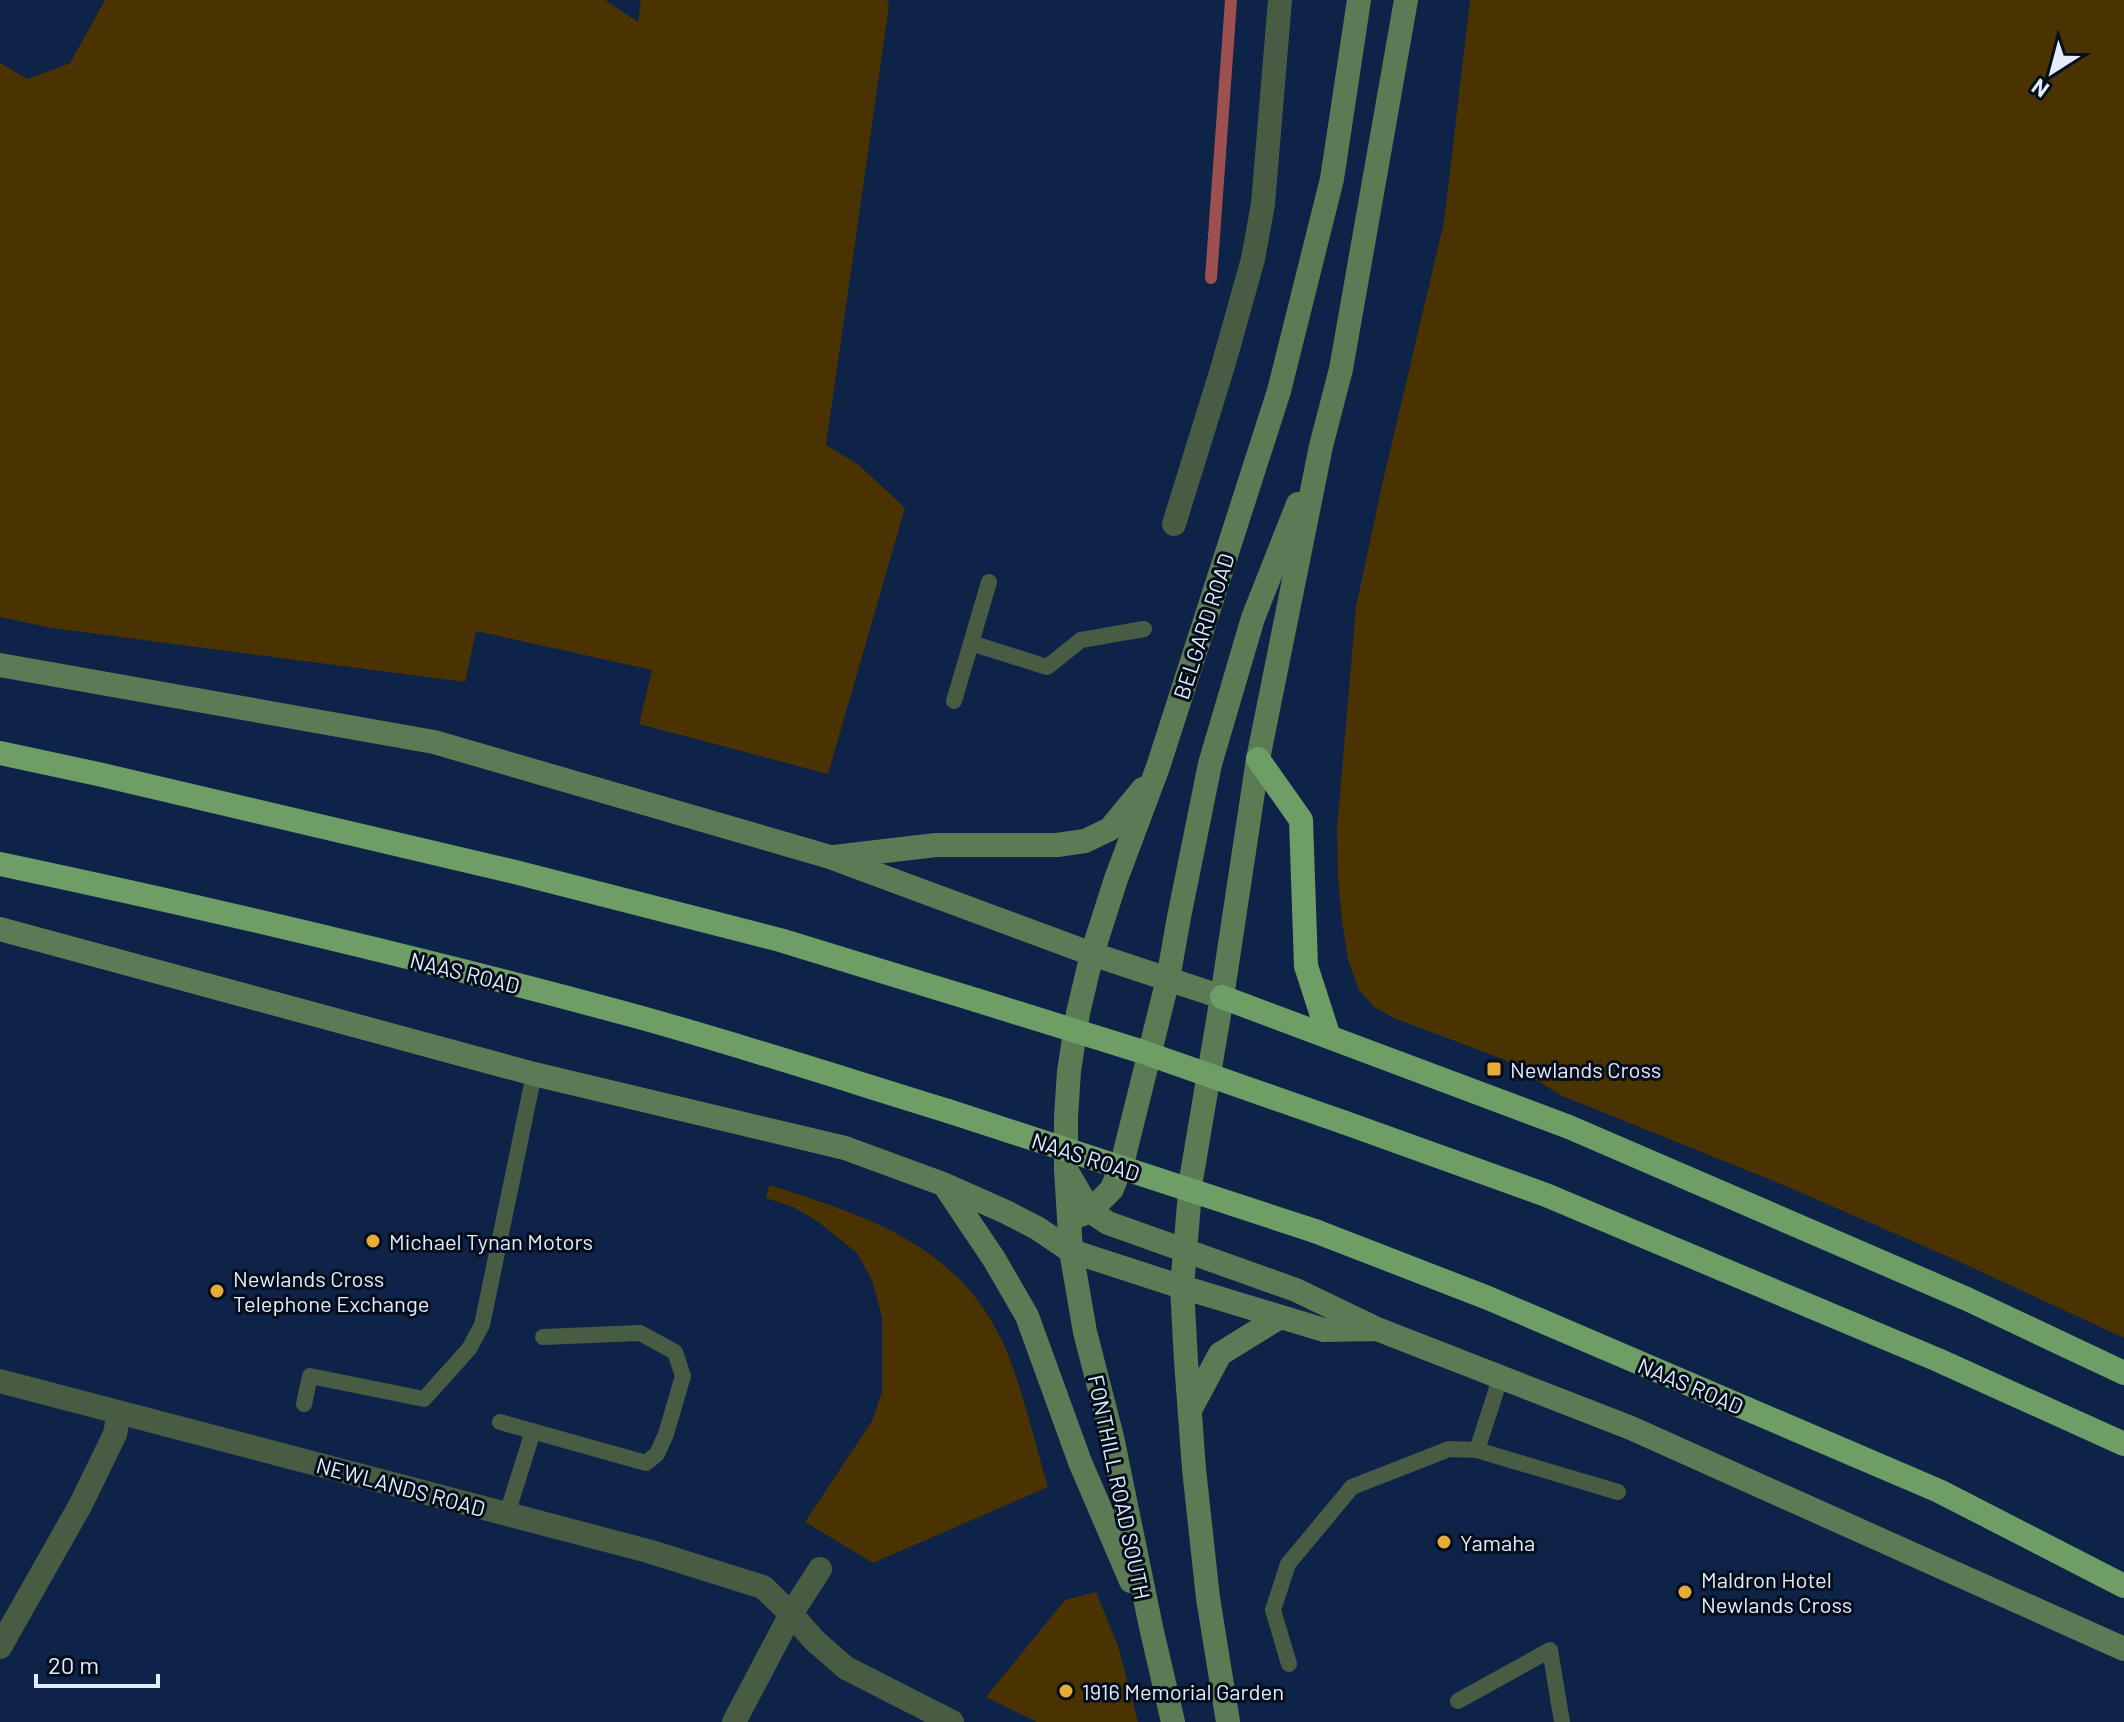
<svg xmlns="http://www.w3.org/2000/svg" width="2124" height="1722" font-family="Barlow,sans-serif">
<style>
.green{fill:#4a3300}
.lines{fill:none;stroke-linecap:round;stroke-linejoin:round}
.stream{stroke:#9e5051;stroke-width:12}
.service{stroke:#475c43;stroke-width:16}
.minor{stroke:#475c43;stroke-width:24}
.secondary{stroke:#5a7b53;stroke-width:24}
.trunk{stroke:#6e9d66;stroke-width:24}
.trunk-bridge{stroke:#6e9d66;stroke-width:24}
.poi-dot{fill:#e7ac36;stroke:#050d1d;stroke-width:3}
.labels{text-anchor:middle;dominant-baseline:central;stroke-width:6;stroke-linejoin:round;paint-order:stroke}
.street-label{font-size:22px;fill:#e3ecfb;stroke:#050d1d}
.poi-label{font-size:22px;fill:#e3ecfb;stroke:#050d1d;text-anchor:start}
</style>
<rect width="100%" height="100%" fill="#0d2348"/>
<!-- green -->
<path class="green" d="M 105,0 L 605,0 L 638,22 L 641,0 L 887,0 L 889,5 L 826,445 L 859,465 L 905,508 L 828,774 L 639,724 L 652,670 L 476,631 L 465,682 L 52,628 L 0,617 L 0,63 L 28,79 L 70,63 Z
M 1470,0 L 2124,0 L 2124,1338 L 1949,1257 L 1783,1185 L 1560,1095 L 1505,1060 L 1394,1018 L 1374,1007 L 1359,990 L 1348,960 L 1342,921 L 1338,875 L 1337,828 L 1356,607 L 1384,476 L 1444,222 Z
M 769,1185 C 871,1217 967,1248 1009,1357 C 1025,1399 1035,1444 1048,1487 L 873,1563 L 805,1522 L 872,1421 L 882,1392 L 882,1318 L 872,1280 L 857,1253 L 817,1221 L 793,1207 L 766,1198 Z
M 1096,1592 L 1118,1646 L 1138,1722 L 1037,1722 L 986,1697 L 1065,1600 Z"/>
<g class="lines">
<!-- stream -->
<path class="stream" d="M 1211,278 L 1231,0"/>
<!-- service -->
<path class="service" d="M 971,643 L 1047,667 L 1081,640 L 1144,629
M 954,701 L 989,582
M 304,1404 L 310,1376 L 424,1399 L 469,1349 L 482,1325 L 534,1074
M 500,1422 L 646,1463 L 657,1454 L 666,1434 L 683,1376 L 675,1352 L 640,1333 L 543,1337
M 1477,1450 L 1501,1376
M 507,1514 L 533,1431
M 1289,1664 L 1273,1610 L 1288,1564 L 1352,1487 L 1449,1449 L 1477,1450 L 1618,1492
M 1458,1701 L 1550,1650 L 1562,1722"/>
<!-- minor -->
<path class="minor" d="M 1174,524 L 1223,366 L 1253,259 L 1263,204 L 1280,0
M 0,1381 L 648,1551 L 763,1587 L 791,1614 L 815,1641 L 846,1668 L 952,1722
M 0,1647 L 81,1504 L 115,1434 L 119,1412
M 734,1722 L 791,1614 L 820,1569"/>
<!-- secondary -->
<path class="secondary" d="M 0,665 L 434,742 L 830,857 L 1092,954 L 1222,997
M 834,857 L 936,845 L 1057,845 L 1085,841 L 1110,829 L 1143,789
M 0,929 L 534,1074 L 845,1148 L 943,1184 L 1006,1212 L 1037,1228 L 1071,1251 L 1182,1287 L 1324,1330 L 1377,1329
M 1069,1175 L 1090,1211 L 1108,1223 L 1296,1290 L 1377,1329 L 1631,1428 L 2124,1649
M 945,1186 L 994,1259 L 1027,1316 L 1080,1462 L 1131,1581
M 1075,1217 L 1090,1211 L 1112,1189 L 1123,1160 L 1168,979 L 1179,917 L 1210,764 L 1253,618 L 1298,504
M 1190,1410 L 1220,1354 L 1280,1317
M 1173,1722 L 1151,1627 L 1112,1437 L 1085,1332 L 1071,1251 L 1066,1170 L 1066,1117 L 1069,1071 L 1078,1013 L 1092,954 L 1116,879 L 1158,767 L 1279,391 L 1332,179 L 1359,0
M 1228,1722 L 1208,1598 L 1194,1469 L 1186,1361 L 1182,1287 L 1191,1180 L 1222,997 L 1258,759 L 1321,446 L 1341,369 L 1406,0"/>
<!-- trunk -->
<path class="trunk" d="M 0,753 L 98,774 L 515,872 L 780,940 L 976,1000
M 1258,759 L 1301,820 L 1306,966 L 1329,1037
M 0,864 C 213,909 425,959 635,1016 C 740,1045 844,1079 948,1111
M 1222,997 L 1569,1127 L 1967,1299 L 2124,1373
M 1343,1122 L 1546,1195 L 1938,1360 L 2124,1444
M 1315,1231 L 1488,1298 L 1939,1491 L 2124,1586"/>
<!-- trunk-bridge -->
<path class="trunk-bridge" d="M 976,1000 L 1140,1051 L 1343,1122
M 948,1111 L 1315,1231"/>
</g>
<!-- markers -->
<g class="poi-dot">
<rect x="1486" y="1061" width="16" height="16" rx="4"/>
<circle cx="373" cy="1241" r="8"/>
<circle cx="217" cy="1291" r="8"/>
<circle cx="1444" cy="1542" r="8"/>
<circle cx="1685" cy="1592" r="8"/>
<circle cx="1066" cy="1691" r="8"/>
</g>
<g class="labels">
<!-- street labels -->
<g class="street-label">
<text transform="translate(1203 626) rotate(-72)">BELGARD ROAD</text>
<text transform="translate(465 972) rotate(14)">NAAS ROAD</text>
<text transform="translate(1086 1156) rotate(18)">NAAS ROAD</text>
<text transform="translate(1691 1385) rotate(23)">NAAS ROAD</text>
<text transform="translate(401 1486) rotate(15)">NEWLANDS ROAD</text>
<text transform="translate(1120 1487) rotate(78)">FONTHILL ROAD SOUTH</text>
</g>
<!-- poi labels -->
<g class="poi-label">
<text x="1510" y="1069">Newlands Cross</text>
<text x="389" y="1241">Michael Tynan Motors</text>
<text x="233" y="1278">Newlands Cross<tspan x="233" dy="25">Telephone Exchange</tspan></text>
<text x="1460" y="1542">Yamaha</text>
<text x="1701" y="1579">Maldron Hotel<tspan x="1701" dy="25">Newlands Cross</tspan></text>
<text x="1082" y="1691">1916 Memorial Garden</text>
</g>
</g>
<!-- north arrow -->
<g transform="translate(2052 72) rotate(216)" stroke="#050d1d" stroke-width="6" paint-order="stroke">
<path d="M0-6L14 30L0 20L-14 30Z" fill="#e3ecfb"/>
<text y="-12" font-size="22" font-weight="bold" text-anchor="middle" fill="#e3ecfb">N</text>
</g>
<!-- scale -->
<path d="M36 1674v12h122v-12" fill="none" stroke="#e3ecfb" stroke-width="4"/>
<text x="48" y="1674" font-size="24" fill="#e3ecfb" stroke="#050d1d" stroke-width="6" paint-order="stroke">20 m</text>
</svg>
